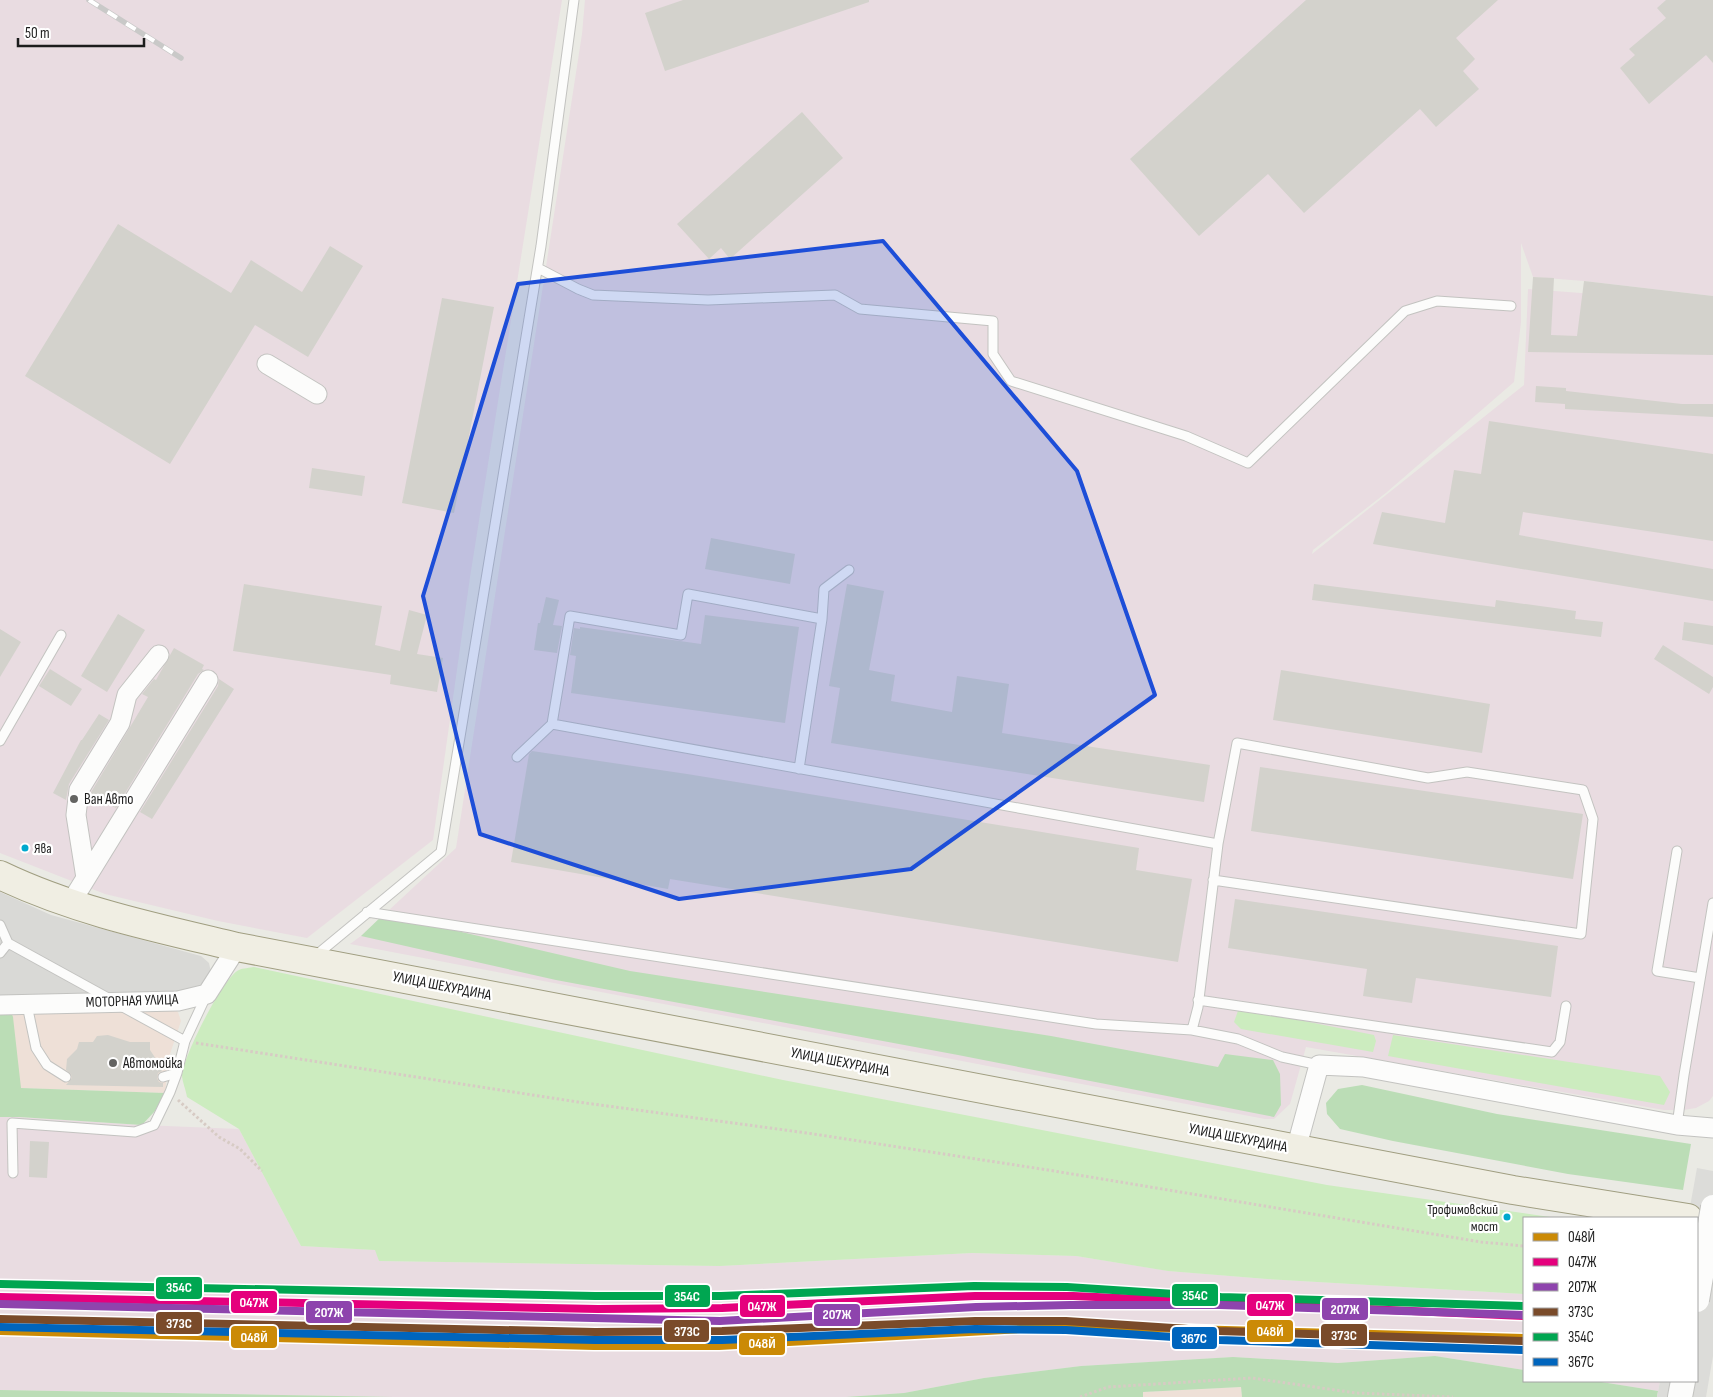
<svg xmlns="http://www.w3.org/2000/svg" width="1713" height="1397" font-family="'Sofia Sans Condensed',sans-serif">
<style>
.residential{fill:#d9d9d6}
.commercial{fill:#eee0d7}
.industrial{fill:#e9dce1}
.grass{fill:#ccecbf}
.forest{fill:#bbddb6}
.pier{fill:#dcdcd9}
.building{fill:#d3d2cc}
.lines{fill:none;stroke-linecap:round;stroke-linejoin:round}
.service-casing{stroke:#c3c3c0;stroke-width:11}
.minor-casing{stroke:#c3c3c0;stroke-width:21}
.tertiary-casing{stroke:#c3c3c0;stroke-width:26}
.primary-casing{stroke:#a09e81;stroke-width:30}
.path{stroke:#d7cbc4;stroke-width:3;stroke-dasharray:2.5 2.5;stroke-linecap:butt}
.service{stroke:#fcfcfb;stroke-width:9}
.minor{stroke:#fcfcfb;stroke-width:19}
.tertiary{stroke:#fcfcfb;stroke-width:24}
.primary{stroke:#f0eee3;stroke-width:28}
.rail-casing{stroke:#c9c9c8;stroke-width:5.5}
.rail{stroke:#fff;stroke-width:4;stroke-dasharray:11;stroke-linecap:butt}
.tertiary-bridge-casing{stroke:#c3c3c0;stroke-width:26;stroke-linecap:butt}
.tertiary-bridge{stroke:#fcfcfb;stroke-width:24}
.rail-1-casing{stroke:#fff;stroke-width:11}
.rail-2-casing{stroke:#fff;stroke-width:11}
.rail-3-casing{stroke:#fff;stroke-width:11}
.rail-4-casing{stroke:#fff;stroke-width:11}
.rail-5-casing{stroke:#fff;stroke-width:11}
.rail-6-casing{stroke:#fff;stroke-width:11}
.rail-1{stroke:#cb8a06;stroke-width:8}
.rail-2{stroke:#e5007d;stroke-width:8}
.rail-3{stroke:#8e44ad;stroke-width:8}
.rail-4{stroke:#7a4b2a;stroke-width:8}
.rail-5{stroke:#00a651;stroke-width:8}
.rail-6{stroke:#0065bd;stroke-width:8}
.marked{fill:#1d4ed8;fill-opacity:0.2;stroke:#1d4ed8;stroke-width:4;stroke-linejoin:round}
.poi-dot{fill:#646462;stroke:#fff;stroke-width:2}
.bus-dot{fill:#00a9ce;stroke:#fff;stroke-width:2}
.labels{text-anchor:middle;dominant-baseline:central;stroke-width:4.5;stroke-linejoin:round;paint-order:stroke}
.bus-label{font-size:14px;fill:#1c1c1c;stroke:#fff;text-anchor:start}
.poi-label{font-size:15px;fill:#1c1c1c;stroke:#fff;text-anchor:start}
.street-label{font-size:15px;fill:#1c1c1c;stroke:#fff}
.line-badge{stroke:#fff;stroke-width:2}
.badge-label{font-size:14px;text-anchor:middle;font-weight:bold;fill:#fff}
</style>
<rect width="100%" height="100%" fill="#eaeae4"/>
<!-- residential -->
<path class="residential" d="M 0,892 L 51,915 L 201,956 L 209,963 L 211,973 L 200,988 L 184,992 L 0,996 Z"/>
<!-- commercial -->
<path class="commercial" d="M 167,1006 L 178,1012 L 181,1021 L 169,1057 L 165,1093 L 20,1088 L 11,1012 Z
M 1241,1387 L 1242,1397 L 1143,1397 L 1143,1392 Z"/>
<!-- industrial -->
<path class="industrial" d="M 0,0 L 562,0 L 470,577 L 433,840 L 307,938 L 218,921 L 105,894 L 0,853 Z
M 585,0 L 1713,0 L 1713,296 L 1584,281 L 1533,277 L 1521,243 L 1521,322 L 1514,382 L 1387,492 L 1313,550 L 1312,554 L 1524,385 L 1528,289 L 1713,303 L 1713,1096 L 1709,1101 L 1696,1108 L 1683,1110 L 1664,1110 L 1306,1047 L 1290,1104 L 1274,1119 L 1265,1119 L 350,944 L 361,936 L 456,848 L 582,34 Z
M 0,1117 L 19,1117 L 142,1125 L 239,1129 L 301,1246 L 376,1250 L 379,1261 L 720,1266 L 972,1253 L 1076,1256 L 1169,1271 L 1267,1279 L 1524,1294 L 1524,1370 L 1435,1356 L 1338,1363 L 1233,1357 L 1081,1366 L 984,1378 L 904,1393 L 846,1397 L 393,1397 L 0,1390 Z
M 1595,1381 L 1660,1381 L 1658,1391 Z"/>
<!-- grass -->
<path class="grass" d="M 254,967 L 783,1080 L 1327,1185 L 1557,1218 L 1524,1218 L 1524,1294 L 1267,1279 L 1168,1271 L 1076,1256 L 972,1253 L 720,1266 L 379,1261 L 375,1250 L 301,1246 L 239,1129 L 187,1097 C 186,1090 182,1081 182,1075 C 183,1057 223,977 239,970 C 243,968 250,968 254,967 Z
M 1239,1008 L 1374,1035 L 1376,1041 L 1373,1052 L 1241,1029 L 1234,1022 Z
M 1393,1035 L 1660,1076 L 1670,1092 L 1664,1105 L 1388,1056 Z"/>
<!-- forest -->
<path class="forest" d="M 384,914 L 630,971 L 1051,1036 L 1218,1067 L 1225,1054 L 1273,1060 L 1280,1074 L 1281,1105 L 1274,1117 L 958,1055 L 556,980 L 361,936 Z
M 0,1012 L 11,1012 L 13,1017 L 21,1088 L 165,1093 L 155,1111 L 142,1125 L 19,1117 L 0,1117 Z
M 1362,1085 L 1497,1114 L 1691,1144 L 1683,1190 L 1568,1174 L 1393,1141 L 1340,1129 L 1327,1114 L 1326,1103 L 1338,1089 Z
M 1435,1356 L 1524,1370 L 1524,1381 L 1595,1381 L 1658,1391 L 1657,1397 L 1242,1397 L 1241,1387 L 1143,1392 L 1143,1397 L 846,1397 L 904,1393 L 984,1378 L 1081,1366 L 1233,1357 L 1338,1363 Z
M 0,1390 L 393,1397 L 0,1397 Z"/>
<!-- pier -->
<path class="pier" d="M 1697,1168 L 1713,1171 L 1713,1356 L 1706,1397 L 1657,1397 L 1660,1381 L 1697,1381 L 1697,1218 L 1688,1218 Z"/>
<!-- building -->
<path class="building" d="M 683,0 L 869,0 L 869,2 L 665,71 L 645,13 Z
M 1306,0 L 1498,0 L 1456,38 L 1475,59 L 1463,71 L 1479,89 L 1436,127 L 1420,109 L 1304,213 L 1268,174 L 1199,236 L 1130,159 Z
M 1666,0 L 1713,0 L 1713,63 L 1706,55 L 1649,104 L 1620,68 L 1635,55 L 1629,49 L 1666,18 L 1657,8 Z
M 802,112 L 843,158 L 730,259 L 721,248 L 709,259 L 677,224 Z
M 118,224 L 231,293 L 251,260 L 302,292 L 330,246 L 363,266 L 308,357 L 255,325 L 170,464 L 25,376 Z
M 1533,277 L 1554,278 L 1551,335 L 1577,336 L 1584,281 L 1713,296 L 1713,355 L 1528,352 Z
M 442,298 L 494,307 L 454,513 L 402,503 Z
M 1536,386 L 1566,388 L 1566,391 L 1682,404 L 1713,404 L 1713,417 L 1565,409 L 1565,404 L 1535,402 Z
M 1489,421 L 1713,454 L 1713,541 L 1523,512 L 1519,535 L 1713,569 L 1713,601 L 1373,544 L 1382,512 L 1445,523 L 1454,470 L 1481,474 Z
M 312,468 L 365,476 L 362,496 L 309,488 Z
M 711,538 L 795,554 L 790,584 L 705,569 Z
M 244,584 L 382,606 L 375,645 L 400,651 L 409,610 L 427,615 L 417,654 L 443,658 L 437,692 L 390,684 L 391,675 L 233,651 Z
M 847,584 L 884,591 L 869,670 L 895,675 L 891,701 L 952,712 L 957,676 L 1009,684 L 1002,733 L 1210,765 L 1204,802 L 831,743 L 840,688 L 829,686 Z
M 1314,584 L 1495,607 L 1496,600 L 1576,611 L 1575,619 L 1603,622 L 1601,637 L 1312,600 Z
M 546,597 L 559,600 L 553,625 L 562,626 L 557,653 L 534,650 L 538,623 L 540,623 Z
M 118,614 L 145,630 L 107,692 L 81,676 Z
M 705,615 L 799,627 L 785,723 L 571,693 L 576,656 L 570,655 L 574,628 L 580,629 L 580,627 L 701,644 Z
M 1684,622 L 1713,626 L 1713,645 L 1682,640 Z
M 0,629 L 21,642 L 0,677 Z
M 1663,645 L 1713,677 L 1713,687 L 1709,694 L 1654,659 Z
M 174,648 L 204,665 L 202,669 L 204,670 L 198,674 L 116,808 L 90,794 L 148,697 L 142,694 L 154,679 L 156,680 Z
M 50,669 L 82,689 L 71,706 L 39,686 Z
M 1281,670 L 1490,704 L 1482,753 L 1273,720 Z
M 219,679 L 234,689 L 152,819 L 140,812 L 218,686 Z
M 99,714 L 109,720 L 69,784 L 66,800 L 53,793 L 81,740 L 82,740 Z
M 532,751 L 687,774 L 1139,848 L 1136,870 L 1192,879 L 1178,962 L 670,879 L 668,889 L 511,862 L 529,754 Z
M 1260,767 L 1583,814 L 1573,879 L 1251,831 Z
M 1235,899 L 1558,946 L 1551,997 L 1416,978 L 1412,1003 L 1363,996 L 1367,969 L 1228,948 Z
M 108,1035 L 130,1042 L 150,1042 L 150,1050 L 162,1068 L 162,1071 L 158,1073 L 157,1078 L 159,1082 L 163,1083 L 163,1087 L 66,1085 L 72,1078 L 71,1074 L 66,1070 L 67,1059 L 77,1049 L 79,1042 L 93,1042 L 97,1036 Z
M 30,1141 L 49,1142 L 47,1178 L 29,1177 Z"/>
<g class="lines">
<!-- service casing -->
<g class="service-casing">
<path id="service" d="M 538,268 L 578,289 L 593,295 L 708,300 L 835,295 L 860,309 L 993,321 L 993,354 L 1011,381 L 1186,436 L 1248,463 L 1405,311 L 1437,301 L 1511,306
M 822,619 L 824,589 L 849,570
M 0,741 L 61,635
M 517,757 L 552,724
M 799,769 L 822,619 L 688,594 L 681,635 L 570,616 L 552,724 L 1218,844
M 1677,851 L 1657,971 L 1700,978
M 367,912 L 1096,1024 L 1192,1030 L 1238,1039 L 1282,1057 L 1319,1065
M 0,925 L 8,943 L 0,953
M 8,943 L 108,998
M 314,957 L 441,852 L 541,246 L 574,0
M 1198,1000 L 1552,1052 L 1560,1042 L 1566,1006
M 27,1005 L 36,1048 L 47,1065 L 66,1077
M 121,1006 L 185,1041
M 1192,1030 L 1198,1007 L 1218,844 L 1237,743 L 1428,778 L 1467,772 L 1583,790 L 1593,819 L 1581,934 L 1213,880
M 163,1077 L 177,1073 L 185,1041 L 207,994
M 1677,1125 L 1684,1075 L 1713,903
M 13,1173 L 12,1123 L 135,1132 L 154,1125 L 170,1092 L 177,1073"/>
</g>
<!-- minor casing -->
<g class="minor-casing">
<path id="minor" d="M 267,364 L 317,394
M 86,878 L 76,815 L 79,790 L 120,723 L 127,695 L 159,655
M 70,904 L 208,680
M 0,1005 L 178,1001 L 207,994 L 237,947
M 1296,1149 L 1319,1065 L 1363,1067 L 1677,1125 L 1713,1128"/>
</g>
<!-- tertiary casing -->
<g class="tertiary-casing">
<path id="tertiary" d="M 1680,1397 L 1683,1381"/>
</g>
<!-- primary casing -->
<g class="primary-casing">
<path id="primary" d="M 0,875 C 75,911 157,928 237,947 L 1513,1190 L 1688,1218"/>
</g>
<!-- path -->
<path class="path" d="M 196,1043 L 578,1102 L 807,1133 L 1048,1170 L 1481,1242 L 1524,1246
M 178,1100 L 219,1137 L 240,1149 L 262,1171
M 1080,1397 L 1108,1387 L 1252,1378 L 1356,1393 L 1453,1397"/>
<!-- service -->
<use href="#service" class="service"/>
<!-- minor -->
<use href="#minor" class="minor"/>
<!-- tertiary -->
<use href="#tertiary" class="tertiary"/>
<!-- primary -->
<use href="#primary" class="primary"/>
<!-- rail casing -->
<g class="rail-casing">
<path id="rail" d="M 89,0 L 181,58"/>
</g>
<!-- rail -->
<use href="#rail" class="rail"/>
<!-- tertiary-bridge casing -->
<g class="tertiary-bridge-casing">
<path id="tertiary-bridge" d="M 1697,1300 L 1713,1207"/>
</g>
<!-- tertiary-bridge -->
<use href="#tertiary-bridge" class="tertiary-bridge"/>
<!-- rail-1 casing -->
<g class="rail-1-casing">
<path id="rail-1" d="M 0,1331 L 594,1346 L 719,1346 L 1075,1326 L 1524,1338"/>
</g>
<!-- rail-2 casing -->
<g class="rail-2-casing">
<path id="rail-2" d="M 0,1297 L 598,1309 L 722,1308 L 975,1296 L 1073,1296 L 1524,1316"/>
</g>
<!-- rail-3 casing -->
<g class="rail-3-casing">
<path id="rail-3" d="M 0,1304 L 720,1321 L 976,1307 L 1070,1305 L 1220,1305 L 1524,1315"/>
</g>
<!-- rail-4 casing -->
<g class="rail-4-casing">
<path id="rail-4" d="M 0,1319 L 595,1332 L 722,1331 L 975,1321 L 1066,1321 L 1219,1331 L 1523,1341"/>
</g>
<!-- rail-5 casing -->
<g class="rail-5-casing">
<path id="rail-5" d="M 0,1284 L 595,1296 L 721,1296 L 974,1286 L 1067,1287 L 1221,1297 L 1524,1306"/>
</g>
<!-- rail-6 casing -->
<g class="rail-6-casing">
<path id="rail-6" d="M 0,1327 L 595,1340 L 722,1340 L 975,1329 L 1066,1330 L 1219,1340 L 1523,1350"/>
</g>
<!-- rail-1 -->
<use href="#rail-1" class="rail-1"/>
<!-- rail-2 -->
<use href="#rail-2" class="rail-2"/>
<!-- rail-3 -->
<use href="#rail-3" class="rail-3"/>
<!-- rail-4 -->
<use href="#rail-4" class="rail-4"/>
<!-- rail-5 -->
<use href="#rail-5" class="rail-5"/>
<!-- rail-6 -->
<use href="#rail-6" class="rail-6"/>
</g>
<!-- marked area -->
<path class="marked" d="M 883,241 L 1077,471 L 1155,695 L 911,869 L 679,899 L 480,834 L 423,596 L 518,284 Z"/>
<!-- markers -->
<g class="poi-dot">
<circle cx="74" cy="799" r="5"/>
<circle cx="113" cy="1063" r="5"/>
</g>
<g class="bus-dot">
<circle cx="25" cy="848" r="4.5"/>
<circle cx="1507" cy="1217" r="4.5"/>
</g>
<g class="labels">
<!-- bus labels -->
<g class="bus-label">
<text x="34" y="848">Ява</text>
<text x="1498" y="1209" text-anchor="end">Трофимовский<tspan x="1498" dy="17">мост</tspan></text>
</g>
<!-- poi labels -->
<g class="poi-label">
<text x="84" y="799">Ван Авто</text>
<text x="123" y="1063">Автомойка</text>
</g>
<!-- street labels -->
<g class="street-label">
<text transform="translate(442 986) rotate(11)">УЛИЦА ШЕХУРДИНА</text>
<text transform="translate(132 1001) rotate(-2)">МОТОРНАЯ УЛИЦА</text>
<text transform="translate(840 1062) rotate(11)">УЛИЦА ШЕХУРДИНА</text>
<text transform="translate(1238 1138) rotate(11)">УЛИЦА ШЕХУРДИНА</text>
</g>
</g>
<g class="line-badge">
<rect x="155" y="1276" width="48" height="24" rx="5" fill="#00a651"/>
<rect x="1171" y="1283" width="48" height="24" rx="5" fill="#00a651"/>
<rect x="664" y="1284" width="47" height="24" rx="5" fill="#00a651"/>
<rect x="230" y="1290" width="48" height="24" rx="5" fill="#e5007d"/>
<rect x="1246" y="1293" width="48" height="24" rx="5" fill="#e5007d"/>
<rect x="739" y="1294" width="47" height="24" rx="5" fill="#e5007d"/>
<rect x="1321" y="1297" width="48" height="24" rx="5" fill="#8e44ad"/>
<rect x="305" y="1300" width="48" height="24" rx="5" fill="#8e44ad"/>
<rect x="813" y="1303" width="48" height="24" rx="5" fill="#8e44ad"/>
<rect x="155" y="1311" width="48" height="24" rx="5" fill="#7a4b2a"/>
<rect x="1246" y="1319" width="48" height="24" rx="5" fill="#cb8a06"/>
<rect x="663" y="1319" width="47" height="24" rx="5" fill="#7a4b2a"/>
<rect x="1320" y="1323" width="48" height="24" rx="5" fill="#7a4b2a"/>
<rect x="230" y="1325" width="48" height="24" rx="5" fill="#cb8a06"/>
<rect x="1171" y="1326" width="47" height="24" rx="5" fill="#0065bd"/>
<rect x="738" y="1332" width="48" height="24" rx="5" fill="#cb8a06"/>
</g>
<g class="badge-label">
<text x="179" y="1292">354С</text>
<text x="1195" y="1300">354С</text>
<text x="687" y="1301">354С</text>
<text x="254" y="1307">047Ж</text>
<text x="1270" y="1310">047Ж</text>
<text x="762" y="1311">047Ж</text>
<text x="1345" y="1314">207Ж</text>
<text x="329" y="1317">207Ж</text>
<text x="837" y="1319">207Ж</text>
<text x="179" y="1328">373C</text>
<text x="1270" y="1336">048Й</text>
<text x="687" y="1336">373C</text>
<text x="1344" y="1340">373C</text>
<text x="254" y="1342">048Й</text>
<text x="1194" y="1343">367С</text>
<text x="762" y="1348">048Й</text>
</g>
<!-- legend -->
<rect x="1523" y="1217" width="175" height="165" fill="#ffffff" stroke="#a4a4a4"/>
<rect x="1533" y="1233" width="25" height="8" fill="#cb8a06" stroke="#a4a4a4"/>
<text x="1568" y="1242" font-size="15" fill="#1c1c1c">048Й</text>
<rect x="1533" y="1258" width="25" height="8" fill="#e5007d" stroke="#a4a4a4"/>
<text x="1568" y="1267" font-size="15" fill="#1c1c1c">047Ж</text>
<rect x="1533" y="1283" width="25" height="8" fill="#8e44ad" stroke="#a4a4a4"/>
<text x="1568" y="1292" font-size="15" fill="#1c1c1c">207Ж</text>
<rect x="1533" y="1308" width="25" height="8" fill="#7a4b2a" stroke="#a4a4a4"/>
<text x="1568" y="1317" font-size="15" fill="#1c1c1c">373C</text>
<rect x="1533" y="1333" width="25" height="8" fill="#00a651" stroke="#a4a4a4"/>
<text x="1568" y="1342" font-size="15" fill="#1c1c1c">354С</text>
<rect x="1533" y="1358" width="25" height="8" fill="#0065bd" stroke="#a4a4a4"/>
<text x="1568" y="1367" font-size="15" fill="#1c1c1c">367С</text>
<!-- scale -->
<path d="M18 38v8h126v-8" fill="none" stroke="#1c1c1c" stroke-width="2.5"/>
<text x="25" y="38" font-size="15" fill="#1c1c1c" stroke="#ffffff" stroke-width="4" paint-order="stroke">50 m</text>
</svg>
